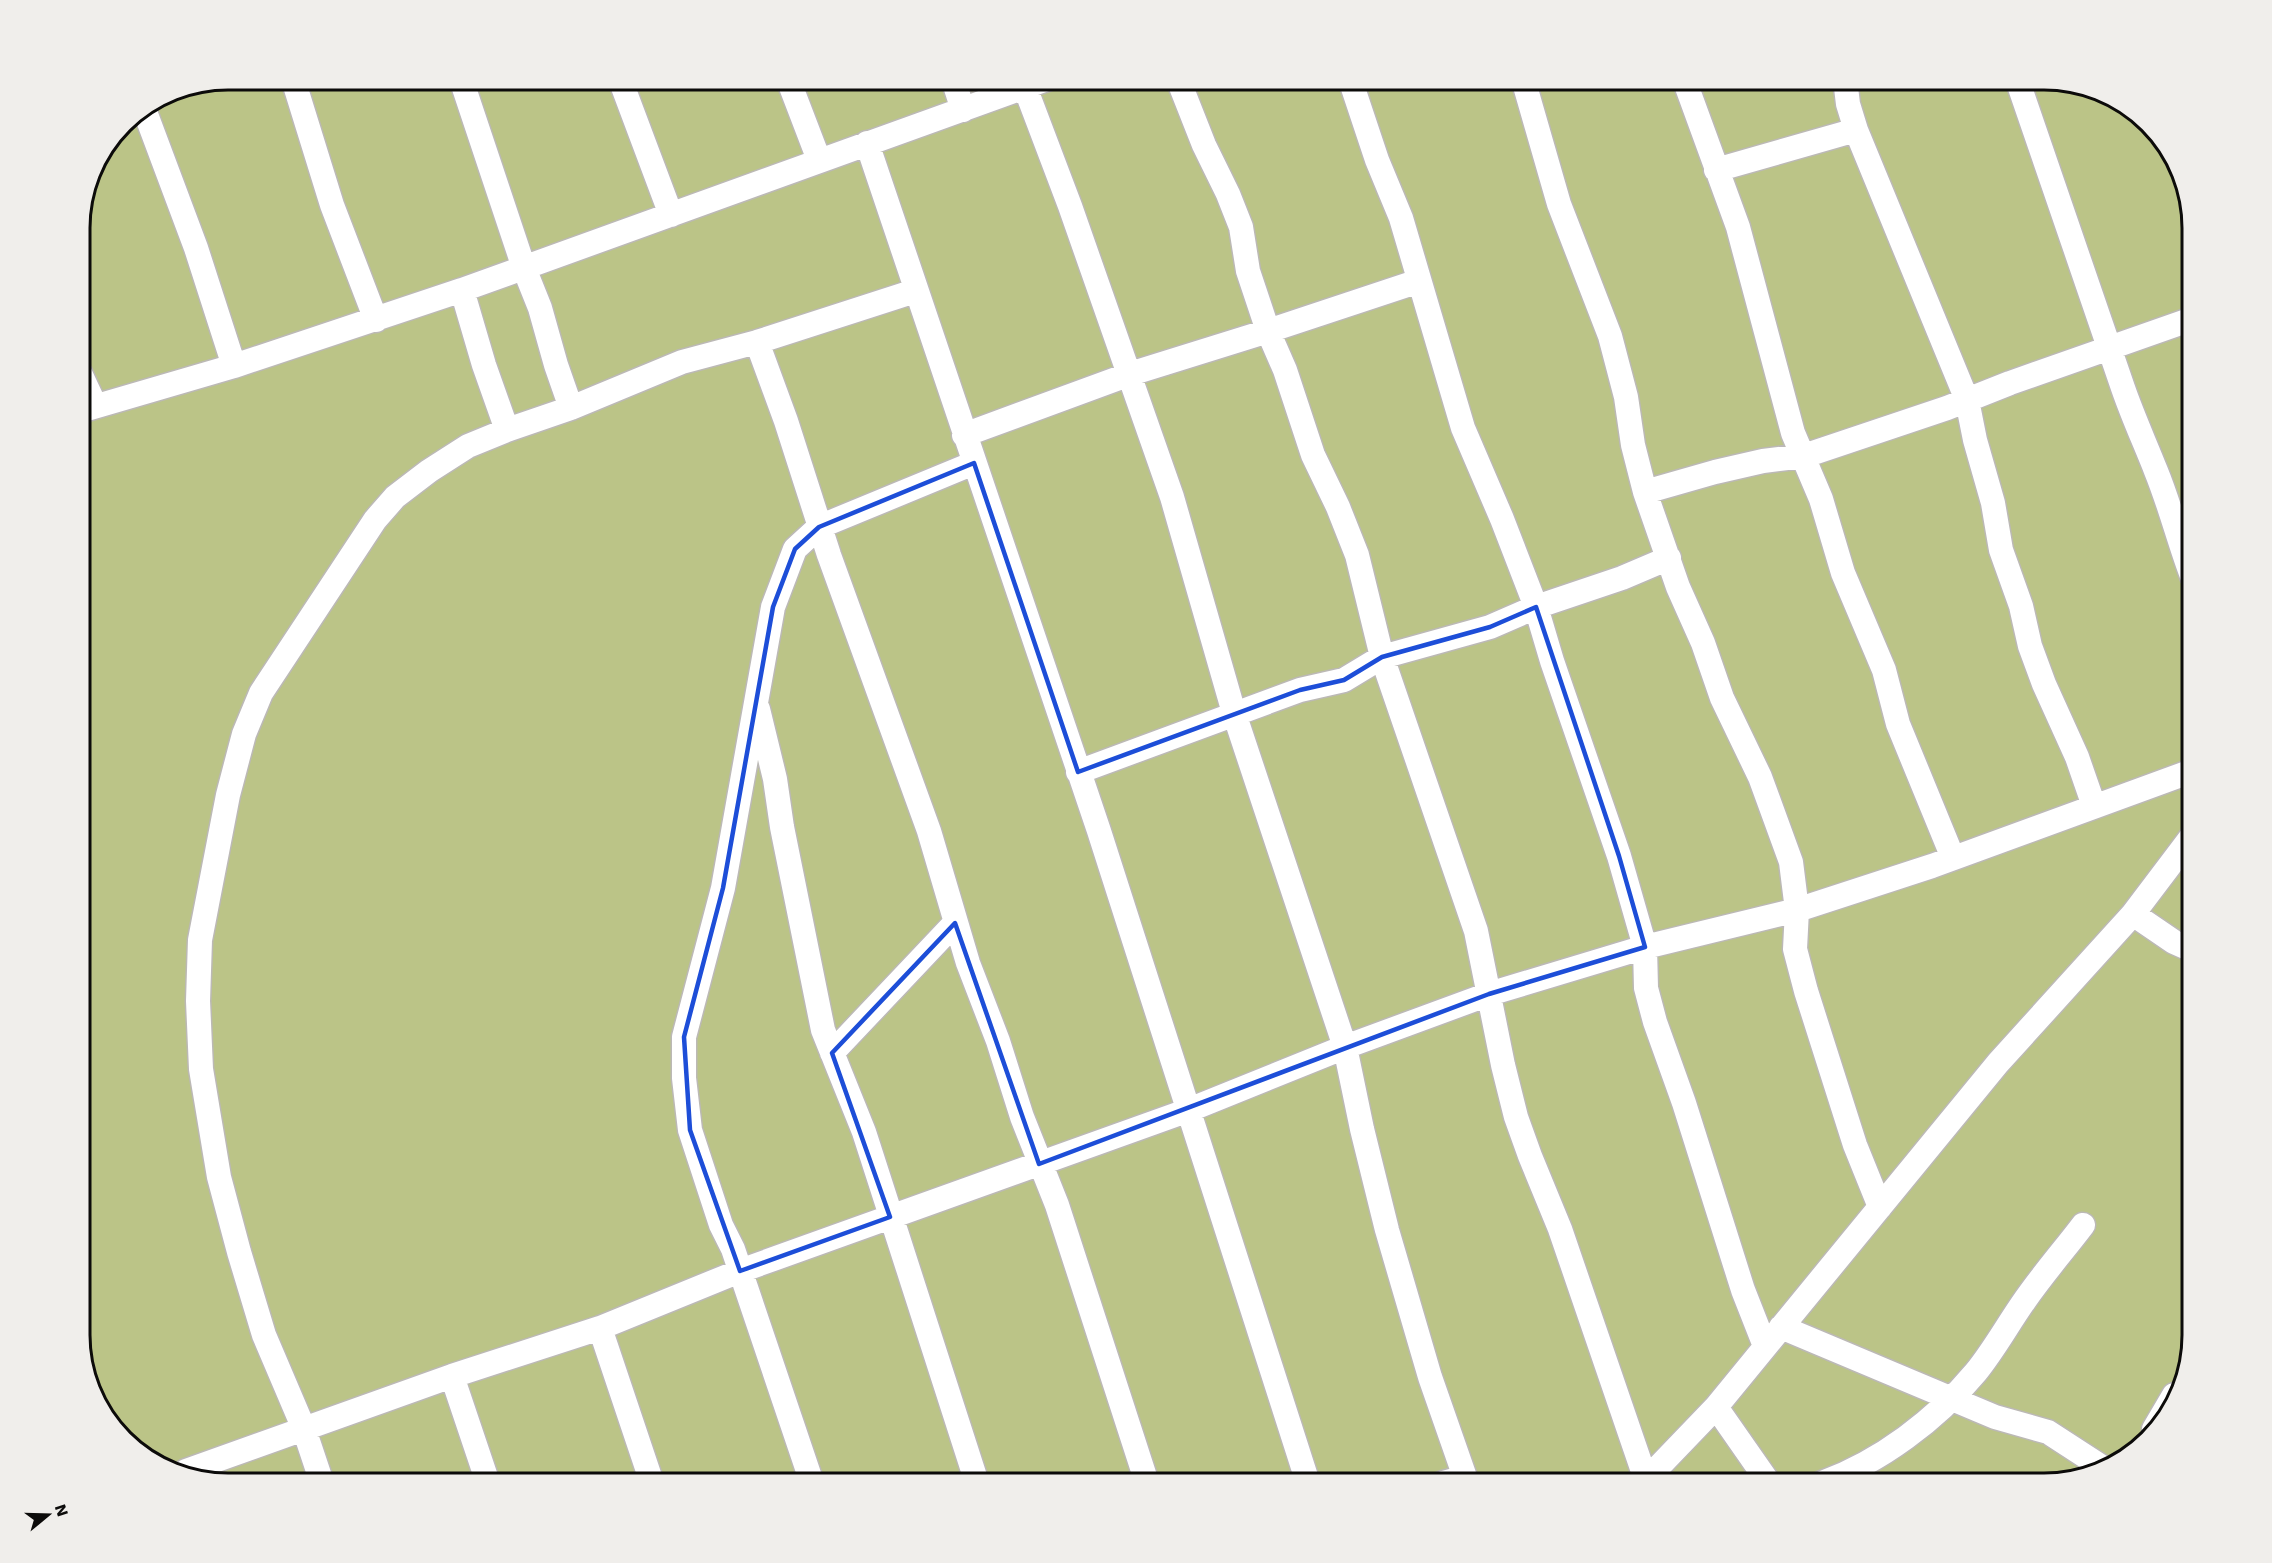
<svg xmlns="http://www.w3.org/2000/svg" width="2272" height="1563" font-family="'Work Sans',sans-serif">
<style>
.green{fill:#bbc487}
.lines{fill:none;stroke-linecap:round;stroke-linejoin:round}
.minor-casing{stroke:#bcb9b6;stroke-width:27}
.minor{stroke:#fff;stroke-width:24}
.marked{fill:none;stroke:#1d4ed8;stroke-width:4.5;stroke-linejoin:round}
.rim{fill:none;stroke:#0c0b0a;stroke-width:3}
</style>
<rect width="100%" height="100%" fill="#e3e0dd"/>
<!-- green -->
<path class="green" d="M 228,79 L 2044,79 L 2127,105 L 2173,154 L 2192,228 L 2192,1335 L 2167,1418 L 2110,1468 L 2044,1483 L 228,1483 L 145,1458 L 99,1409 L 80,1344 L 80,219 L 91,171 L 123,123 L 172,91 Z"/>
<g class="lines">
<!-- minor casing -->
<g class="minor-casing">
<path id="minor" d="M 293,79 L 332,205 L 376,320
M 461,79 L 524,268 L 540,308 L 556,365 L 571,408
M 620,79 L 671,215
M 788,79 L 819,160
M 953,79 L 963,110
M 1178,79 L 1204,145 L 1228,194 L 1241,227 L 1248,271 L 1268,331 L 1285,370 L 1313,455 L 1338,507 L 1357,555 L 1382,657 L 1476,931 L 1503,1065 L 1516,1117 L 1530,1156 L 1560,1229 L 1646,1480
M 1350,79 L 1377,160 L 1401,218 L 1463,428 L 1502,519 L 1536,607 L 1552,661 L 1619,856 L 1645,947 L 1646,988 L 1655,1022 L 1684,1103 L 1743,1290 L 1765,1346
M 1523,79 L 1559,204 L 1610,336 L 1626,397 L 1633,445 L 1645,492 L 1678,587 L 1703,643 L 1722,698 L 1760,777 L 1791,862 L 1797,910 L 1795,949 L 1806,991 L 1855,1145 L 1880,1207
M 1684,79 L 1738,227 L 1793,433 L 1821,499 L 1843,573 L 1884,670 L 1898,724 L 1953,858
M 1845,79 L 1848,104 L 1856,130 L 1967,400 L 1975,440 L 1993,503 L 2001,550 L 2021,606 L 2030,646 L 2044,684 L 2077,757 L 2094,806
M 2017,79 L 2123,388 C 2133,417 2145,443 2156,471 C 2170,505 2179,542 2192,576
M 1025,87 L 1070,206 L 1172,497 L 1234,713 L 1345,1047 L 1362,1129 L 1387,1230 L 1430,1377 L 1467,1483
M 144,109 L 196,248 L 234,366
M 867,143 L 1099,831 L 1308,1483
M 1716,170 L 1856,130
M 462,290 L 484,365 L 507,430
M 757,342 L 786,421 L 829,555 L 929,831 L 968,963 L 998,1041 L 1022,1117 L 1057,1205 L 1147,1483
M 80,373 L 95,405
M 80,411 L 234,366 L 462,290 L 1047,79
M 964,435 L 1130,374 L 1268,331 L 1419,281
M 1645,492 L 1715,472 L 1763,461 L 1804,456 L 1947,408 L 2010,383 L 2192,319
M 758,709 L 775,779 L 782,827 L 823,1030 L 864,1132 L 977,1483
M 1078,772 L 1300,690 L 1344,680 L 1382,657 L 1490,627 L 1536,607 L 1622,578 L 1669,558
M 2133,914 L 2174,942 L 2192,950
M 832,1053 L 955,923
M 1781,1327 L 1995,1417 L 2048,1432 L 2105,1469
M 600,1328 L 652,1483
M 452,1376 L 488,1483
M 1716,1407 L 1769,1483
M 2154,1429 L 2174,1395
M 186,1471 L 452,1376 L 600,1328 L 740,1271 L 1189,1110 L 1345,1047 L 1489,994 L 1645,947 L 1797,910 L 1932,866 L 2192,771
M 322,1483 L 304,1429 L 264,1335 L 239,1252 L 219,1177 L 201,1069 L 198,1001 L 200,940 L 228,795 L 244,734 L 261,693 L 375,520 L 395,497 L 429,471 L 468,446 L 507,430 L 571,408 L 682,362 L 757,342 L 915,291
M 812,1483 L 733,1249 L 721,1225 L 690,1130 L 684,1078 L 684,1037 L 723,888 L 773,607 L 795,549 L 819,527 L 974,463
M 1443,1483 L 1465,1477
M 1643,1483 L 1716,1407 L 1998,1063 L 2133,914 L 2192,836
M 1822,1483 C 1880,1462 1936,1420 1976,1372 C 1994,1350 2008,1324 2025,1300 C 2043,1274 2064,1250 2083,1225"/>
</g>
<!-- minor -->
<use href="#minor" class="minor"/>
</g>
<!-- marked area -->
<path class="marked" d="M 974,463 L 1078,772 L 1300,690 L 1344,680 L 1382,657 L 1490,627 L 1536,607 L 1619,856 L 1645,947 L 1489,994 L 1039,1164 L 955,923 L 832,1053 L 890,1217 L 740,1271 L 690,1130 L 684,1037 L 723,888 L 773,607 L 795,549 L 819,527 Z"/>
<!-- crop -->
<path d="M0 0H2272V1563H0ZM228 90H2044A138 138 0 0 1 2182 228V1335A138 138 0 0 1 2044 1473H228A138 138 0 0 1 90 1335V228A138 138 0 0 1 228 90Z" fill="#f0eeeb" fill-rule="evenodd"/>
<path class="rim" d="M228 90H2044A138 138 0 0 1 2182 228V1335A138 138 0 0 1 2044 1473H228A138 138 0 0 1 90 1335V228A138 138 0 0 1 228 90Z"/>
<!-- north arrow -->
<g transform="translate(48 1515) rotate(71)" stroke="#f0eeeb" stroke-width="4.5" paint-order="stroke">
<path d="M0-4.5L10 22L0 15L-10 22Z" fill="#0c0b0a"/>
<text y="-9" font-size="16" font-weight="bold" text-anchor="middle" fill="#0c0b0a">N</text>
</g>
</svg>
